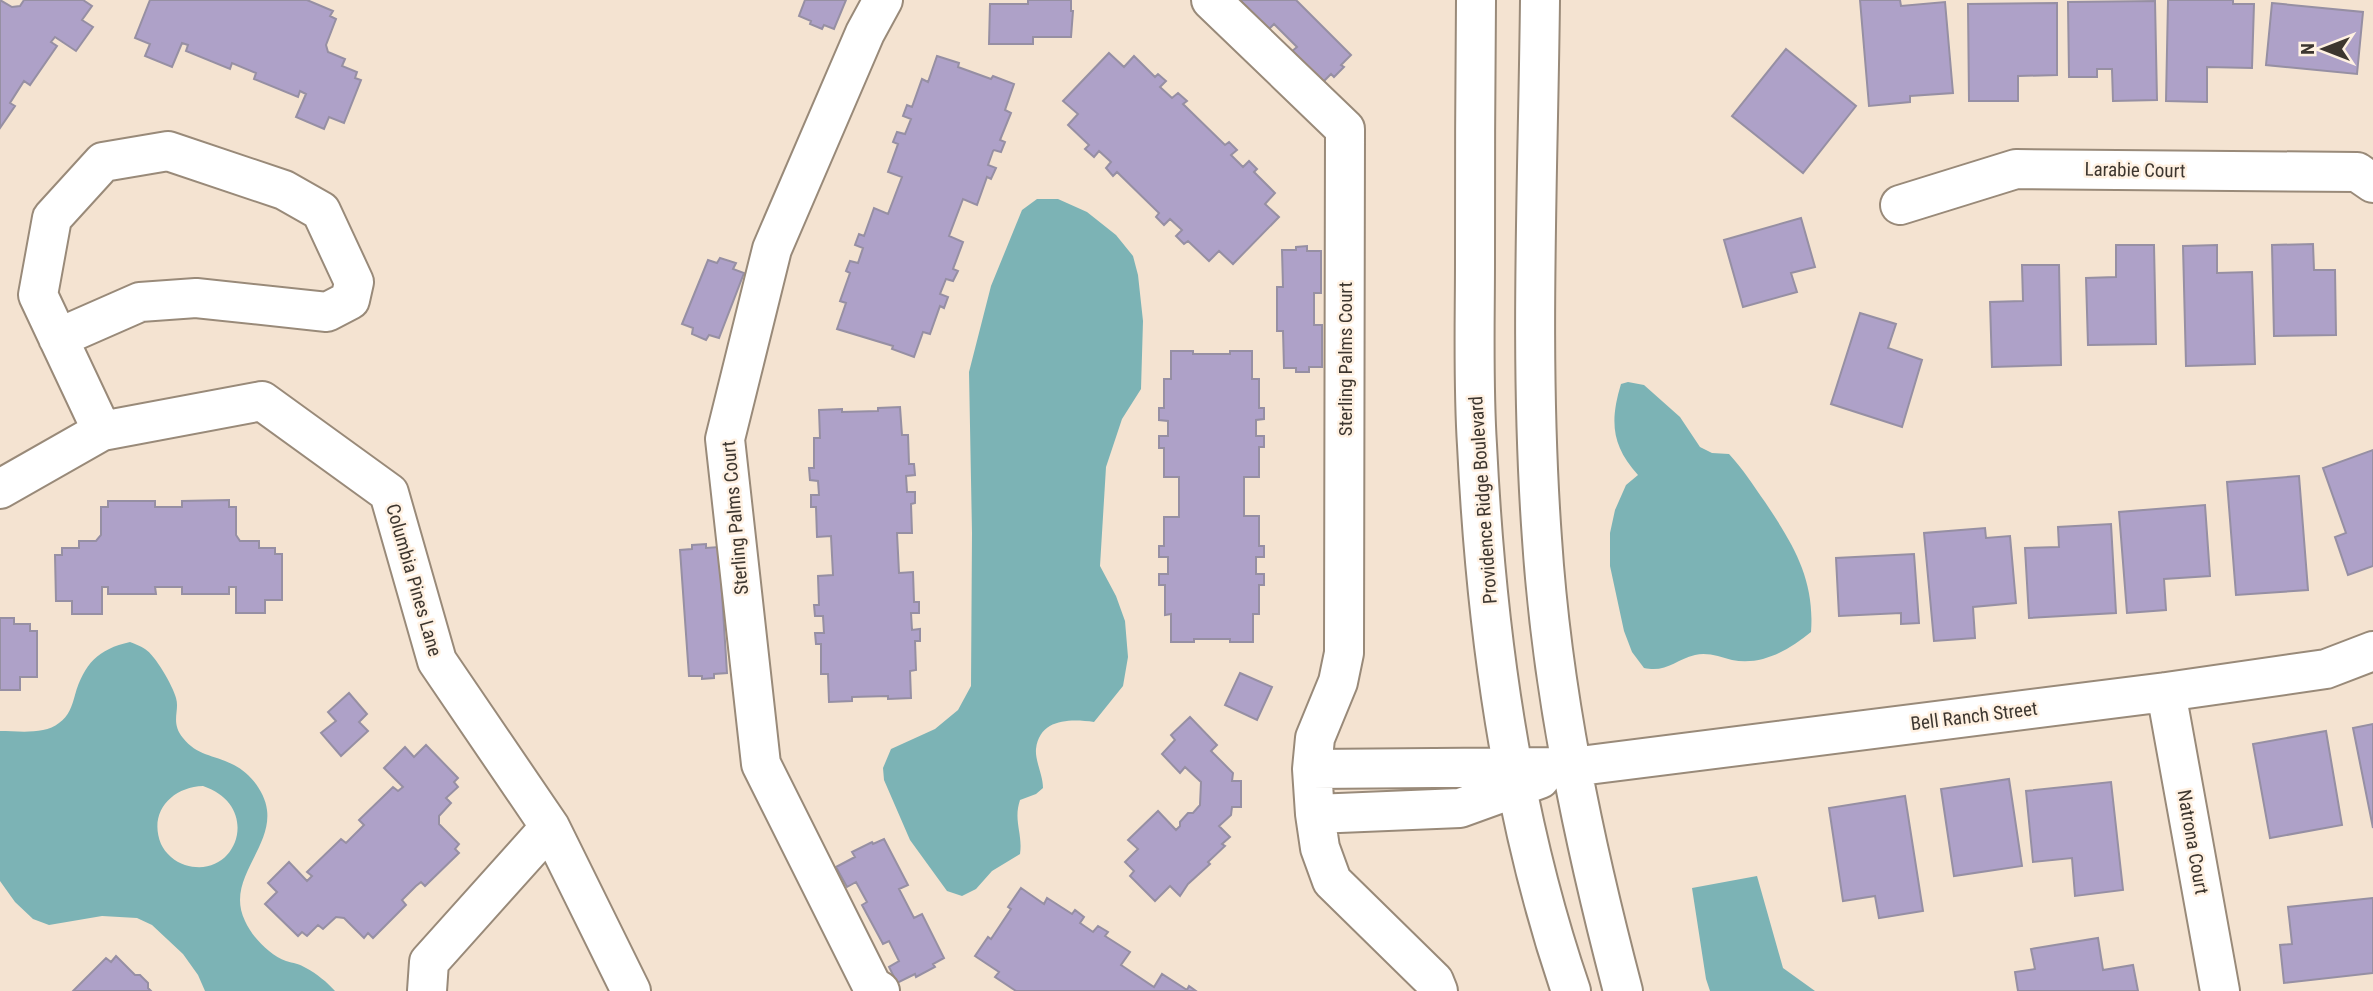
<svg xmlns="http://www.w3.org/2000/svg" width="2373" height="991" font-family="'Roboto Condensed',sans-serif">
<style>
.water{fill:#7cb3b5;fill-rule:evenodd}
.building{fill:#aea1c8;stroke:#968fa3;stroke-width:2}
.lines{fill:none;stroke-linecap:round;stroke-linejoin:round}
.minor-casing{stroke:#998a79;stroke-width:42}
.minor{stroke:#fff;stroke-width:38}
.labels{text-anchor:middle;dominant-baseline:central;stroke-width:5;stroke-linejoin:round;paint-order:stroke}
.street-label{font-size:19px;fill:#3d362f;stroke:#fff1e2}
</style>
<rect width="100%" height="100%" fill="#f4e3d1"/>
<!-- water -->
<path class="water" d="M 1037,199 L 1058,199 L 1087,212 L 1116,235 L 1133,256 L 1138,275 L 1143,321 L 1141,389 L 1122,419 L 1106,467 L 1100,566 L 1116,596 L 1125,621 L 1128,657 L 1123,686 L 1094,722 C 1071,719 1040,718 1036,749 C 1035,761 1043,775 1043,788 L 1036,794 L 1020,800 C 1013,821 1023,833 1020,854 L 992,871 L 976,889 L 962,896 L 947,891 L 910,840 L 884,780 L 883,768 L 891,749 L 935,729 L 958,710 L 971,686 L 972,533 L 969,372 L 991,286 L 1022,210 Z
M 1628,382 L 1644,385 L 1680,417 L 1700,447 L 1712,453 L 1729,454 C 1743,469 1753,485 1765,502 C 1793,544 1815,579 1811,632 C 1789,650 1762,666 1732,660 C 1720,657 1708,652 1695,655 C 1675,660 1666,673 1644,668 L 1632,652 L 1624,631 L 1610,566 L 1610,533 L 1615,510 L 1626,485 L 1638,475 C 1611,445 1610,421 1621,384 Z
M 130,642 C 135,644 141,646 145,649 C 155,655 173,686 176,698 C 180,711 170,722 183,738 C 197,756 215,755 234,765 C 250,773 265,792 267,810 C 272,849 225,880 245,921 C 252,937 270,955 286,961 C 293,963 300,964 306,968 C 317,974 327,982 335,991 L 205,991 L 198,975 L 183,954 L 152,925 L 137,918 L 102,916 L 49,925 L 33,919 L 15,902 L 0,881 L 0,731 C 18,731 44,735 59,723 C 69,716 72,706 75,695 C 84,664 98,649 130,642 ZM 203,786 C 263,806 237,881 185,865 C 175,862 165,853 161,844 C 148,812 172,787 203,786 Z
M 1757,876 L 1783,968 L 1815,991 L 1710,991 L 1706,979 L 1692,888 Z"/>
<!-- building -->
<path class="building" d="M 0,0 L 12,7 L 20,6 L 24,0 L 83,0 L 92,6 L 82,20 L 93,27 L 76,51 L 55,37 L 51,42 L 57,46 L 30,85 L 24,81 L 10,103 L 15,106 L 0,128 Z
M 150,0 L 307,0 L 333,11 L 330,16 L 336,19 L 326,45 L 328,52 L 345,59 L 342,66 L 357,72 L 355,78 L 361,80 L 344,123 L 329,117 L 324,129 L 296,117 L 306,94 L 300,91 L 298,97 L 254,79 L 256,73 L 232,63 L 230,69 L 186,51 L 188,45 L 182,43 L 172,67 L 145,56 L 150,44 L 135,38 Z
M 805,0 L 846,0 L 834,29 L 824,25 L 822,29 L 810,24 L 811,21 L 799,16 Z
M 1028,0 L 1071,0 L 1071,11 L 1073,11 L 1071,37 L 1033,37 L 1033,44 L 989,44 L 990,4 L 1028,4 Z
M 1240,0 L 1296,0 L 1351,55 L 1341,65 L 1344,67 L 1334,77 L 1331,74 L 1322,83 L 1291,52 L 1297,47 L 1274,24 L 1269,29 Z
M 1860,0 L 1900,0 L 1901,6 L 1945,2 L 1953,93 L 1910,96 L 1910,102 L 1869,106 Z
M 2168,0 L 2233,0 L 2233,4 L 2254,4 L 2252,68 L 2207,67 L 2207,102 L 2166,101 Z
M 2155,1 L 2157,100 L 2113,101 L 2112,69 L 2097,69 L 2097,77 L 2069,77 L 2068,2 Z
M 2057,3 L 2057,75 L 2018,76 L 2018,101 L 1969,101 L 1968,4 Z
M 2272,3 L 2363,12 L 2357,74 L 2266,65 Z
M 1786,49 L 1856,106 L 1803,173 L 1732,116 Z
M 1109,53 L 1124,67 L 1134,56 L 1155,77 L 1158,74 L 1166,81 L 1160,87 L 1172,98 L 1178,93 L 1187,101 L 1183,104 L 1225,145 L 1229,142 L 1237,150 L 1231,155 L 1243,167 L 1249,161 L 1257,169 L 1254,172 L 1275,193 L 1265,204 L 1279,217 L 1233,264 L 1219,251 L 1209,261 L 1188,241 L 1184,244 L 1176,236 L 1182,230 L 1170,219 L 1164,225 L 1156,217 L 1159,213 L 1117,172 L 1113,176 L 1106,168 L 1111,162 L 1110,161 L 1099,151 L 1094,157 L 1085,149 L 1089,145 L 1068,125 L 1078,114 L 1063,101 Z
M 937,56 L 959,63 L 958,67 L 991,79 L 993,76 L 1014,84 L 1005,110 L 1011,113 L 1000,140 L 1005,142 L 1001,152 L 994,150 L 993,151 L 988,165 L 996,168 L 991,179 L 987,177 L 977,205 L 963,199 L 949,236 L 963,242 L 953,269 L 958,271 L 953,281 L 946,279 L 940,294 L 948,297 L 944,308 L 940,306 L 930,334 L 923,332 L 914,357 L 892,349 L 893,346 L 837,329 L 846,303 L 840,301 L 850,273 L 846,271 L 850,261 L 858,263 L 863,248 L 855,245 L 859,234 L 864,236 L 874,208 L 888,214 L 902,177 L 888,172 L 898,144 L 893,142 L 897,132 L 905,134 L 911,119 L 903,116 L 907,105 L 912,107 L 922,79 L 928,82 Z
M 1801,218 L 1815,267 L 1791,273 L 1797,292 L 1743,307 L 1724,240 Z
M 2313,244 L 2314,270 L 2335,270 L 2336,335 L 2274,336 L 2272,245 Z
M 2116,245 L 2154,245 L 2156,344 L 2088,345 L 2086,278 L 2116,277 Z
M 2217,245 L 2217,273 L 2252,272 L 2255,364 L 2186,366 L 2183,246 Z
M 1307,246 L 1307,251 L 1321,251 L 1321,293 L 1314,293 L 1314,325 L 1322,325 L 1322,367 L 1309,367 L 1309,372 L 1296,372 L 1296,368 L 1284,368 L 1283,331 L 1277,331 L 1277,287 L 1283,287 L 1282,250 L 1296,250 L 1296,247 Z
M 720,258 L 736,263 L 733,269 L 744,273 L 719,338 L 709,335 L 706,340 L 692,334 L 693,328 L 682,324 L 708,260 L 717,263 Z
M 2022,265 L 2059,265 L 2061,365 L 1992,367 L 1990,302 L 2023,301 Z
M 1860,313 L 1896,324 L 1888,348 L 1922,360 L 1902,427 L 1831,404 Z
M 1171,351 L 1193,351 L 1193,354 L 1230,354 L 1230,351 L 1252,351 L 1252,379 L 1259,379 L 1259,408 L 1264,408 L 1264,419 L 1256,420 L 1256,436 L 1264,436 L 1264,447 L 1259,447 L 1259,477 L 1244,477 L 1244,516 L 1259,516 L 1259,546 L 1264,546 L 1264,557 L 1256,557 L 1256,574 L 1264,574 L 1264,585 L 1259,585 L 1259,614 L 1253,614 L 1253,642 L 1230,642 L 1230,639 L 1194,639 L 1194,642 L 1171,642 L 1171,614 L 1165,615 L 1165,585 L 1159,585 L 1159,574 L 1168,574 L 1168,557 L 1159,557 L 1159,546 L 1164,546 L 1164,517 L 1179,517 L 1179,477 L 1164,477 L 1164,448 L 1159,448 L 1159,436 L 1168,436 L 1168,421 L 1159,420 L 1159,408 L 1164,408 L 1164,379 L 1171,379 Z
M 900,407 L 902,435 L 908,435 L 909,464 L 914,464 L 915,475 L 906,476 L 907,492 L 915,492 L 915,503 L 911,504 L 912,533 L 897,533 L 899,573 L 913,572 L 914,602 L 919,602 L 919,613 L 911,613 L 912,630 L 920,629 L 920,641 L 915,641 L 916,670 L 910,671 L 911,698 L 888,699 L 888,696 L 852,697 L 852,701 L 829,702 L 828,674 L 821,674 L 821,644 L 816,644 L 815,633 L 824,633 L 823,616 L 815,616 L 814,605 L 819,605 L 818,576 L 833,575 L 831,536 L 817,537 L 816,507 L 811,507 L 811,495 L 819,495 L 818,481 L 810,480 L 809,468 L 814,468 L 814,438 L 820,438 L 819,410 L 842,409 L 842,412 L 878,411 L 878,408 Z
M 2373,450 L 2373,566 L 2348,575 L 2335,537 L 2346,533 L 2323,468 Z
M 2299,476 L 2308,590 L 2236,595 L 2227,482 Z
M 229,500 L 229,507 L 236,507 L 236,535 L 240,541 L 259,541 L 259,548 L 275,548 L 275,554 L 282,554 L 282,600 L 265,600 L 265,613 L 236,613 L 236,587 L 229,587 L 229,594 L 182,594 L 182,587 L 155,587 L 156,594 L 108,594 L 108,587 L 102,587 L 102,614 L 72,614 L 72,601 L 56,601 L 55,555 L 62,555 L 62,548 L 79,548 L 79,541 L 96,541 L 101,535 L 101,507 L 108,507 L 108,501 L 155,501 L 155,507 L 182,507 L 182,501 Z
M 2205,505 L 2210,576 L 2164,579 L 2166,610 L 2127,613 L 2119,512 Z
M 2111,524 L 2116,613 L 2029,618 L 2025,548 L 2059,547 L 2058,527 Z
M 1985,528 L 1986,538 L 2010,536 L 2016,603 L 1973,607 L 1975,638 L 1934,641 L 1924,533 Z
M 706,544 L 706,548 L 719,547 L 727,673 L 714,674 L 714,678 L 702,679 L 702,676 L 689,676 L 680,550 L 692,549 L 692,545 Z
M 1914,554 L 1919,623 L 1901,624 L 1901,613 L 1839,616 L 1836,558 Z
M 0,618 L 14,618 L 14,624 L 30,624 L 30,631 L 37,631 L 37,677 L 20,677 L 20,690 L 0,690 Z
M 1240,673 L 1272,687 L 1257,720 L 1225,705 Z
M 349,693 L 367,714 L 359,722 L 368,731 L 341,756 L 321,733 L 336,721 L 328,712 Z
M 1190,717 L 1217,745 L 1211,751 L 1233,773 L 1232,781 L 1241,781 L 1241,807 L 1232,807 L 1231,815 L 1219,826 L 1230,837 L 1222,844 L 1225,846 L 1208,862 L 1210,864 L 1188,884 L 1180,896 L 1170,886 L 1155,901 L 1130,876 L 1134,871 L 1125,862 L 1138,849 L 1128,840 L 1158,811 L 1176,830 L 1180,826 L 1180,822 L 1188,813 L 1193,813 L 1200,805 L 1201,782 L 1185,767 L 1180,773 L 1162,754 L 1175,740 L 1171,735 Z
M 2373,724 L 2373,828 L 2353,728 Z
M 2326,731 L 2342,825 L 2270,838 L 2253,744 Z
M 426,745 L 458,778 L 454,782 L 458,787 L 446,798 L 451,803 L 439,816 L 439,824 L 459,844 L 455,849 L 459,853 L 425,886 L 421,882 L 416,886 L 402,900 L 406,905 L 373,938 L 368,933 L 364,938 L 344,918 L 336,917 L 323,929 L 318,925 L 307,936 L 302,932 L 298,936 L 265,904 L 277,892 L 268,883 L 289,862 L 307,881 L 312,876 L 307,872 L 341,839 L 346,843 L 364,825 L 359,820 L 387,793 L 393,787 L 398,791 L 403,787 L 384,768 L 405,747 L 414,757 Z
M 2009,779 L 2022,866 L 1954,876 L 1941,789 Z
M 2111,782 L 2123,890 L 2075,896 L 2072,858 L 2033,862 L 2026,791 Z
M 1905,796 L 1923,911 L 1879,918 L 1875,896 L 1843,901 L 1829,808 Z
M 884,839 L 908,885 L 899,889 L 914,918 L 922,914 L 944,958 L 933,964 L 935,967 L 916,977 L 915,974 L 897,983 L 889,967 L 899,961 L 889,941 L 883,944 L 862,905 L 867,902 L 856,882 L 847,887 L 836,867 L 855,857 L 852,852 L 872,842 L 873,844 Z
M 1021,888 L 1044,904 L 1047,898 L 1072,914 L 1075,910 L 1084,917 L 1080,923 L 1093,932 L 1098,926 L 1108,932 L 1105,936 L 1130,952 L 1121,965 L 1154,987 L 1162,974 L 1187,990 L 1189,986 L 1196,991 L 1016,991 L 995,977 L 999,972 L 975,956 L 988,937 L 991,939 L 1011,909 L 1008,907 Z
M 2373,898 L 2373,973 L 2284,983 L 2280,945 L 2292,944 L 2288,907 Z
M 2098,938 L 2103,970 L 2133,965 L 2138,991 L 2018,991 L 2015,972 L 2035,969 L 2031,949 Z
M 116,956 L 135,975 L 140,975 L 148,983 L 148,988 L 151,991 L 73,991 L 106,958 L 111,962 Z"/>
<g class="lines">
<!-- minor casing -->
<g class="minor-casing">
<path id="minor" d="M 1211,0 L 1345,129 L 1344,653 L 1338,682 L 1315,738 L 1312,769 L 1315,814 L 1320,848 L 1332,881 L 1434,981 L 1438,991
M 1476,0 C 1475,87 1475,173 1475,260 C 1475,321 1473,383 1477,445 C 1486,629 1511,816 1571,991
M 1540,0 C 1538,179 1529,360 1542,539 C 1552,692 1584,843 1623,991
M 1900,205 L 2016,169 L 2357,172 L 2373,183
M 58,338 L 140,302 L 196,298 L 327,312 L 350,300 L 354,282 L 321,211 L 284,190 L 168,151 L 103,162 L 52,218 L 38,295 L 102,431
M 0,489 L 102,431 L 262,401 L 389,493 L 437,661 L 550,827 L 631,991
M 2166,692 L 2220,991
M 1312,769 L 1572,767 L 2166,692 L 2326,669 L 2373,651
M 1315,814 L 1460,808 L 1540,779
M 427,991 L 429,962 L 550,827
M 880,991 L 872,986 L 761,764 L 725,439 L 772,249 L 865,33 L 883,0"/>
</g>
<!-- minor -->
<use href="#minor" class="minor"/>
</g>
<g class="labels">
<!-- street labels -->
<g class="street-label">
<text transform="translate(2135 170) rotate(1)">Larabie Court</text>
<text transform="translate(1345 359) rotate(-90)">Sterling Palms Court</text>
<text transform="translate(1483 500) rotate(-94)">Providence Ridge Boulevard</text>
<text transform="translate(735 518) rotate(-95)">Sterling Palms Court</text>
<text transform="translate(414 580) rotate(74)">Columbia Pines Lane</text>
<text transform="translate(1974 716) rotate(-7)">Bell Ranch Street</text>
<text transform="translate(2193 842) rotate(80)">Natrona Court</text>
</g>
</g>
<!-- north arrow -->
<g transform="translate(2324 49) rotate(270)" stroke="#fff1e2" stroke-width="5" paint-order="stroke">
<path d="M0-5L12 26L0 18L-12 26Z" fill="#3d362f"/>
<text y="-10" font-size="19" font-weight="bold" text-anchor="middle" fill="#3d362f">N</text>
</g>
</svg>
